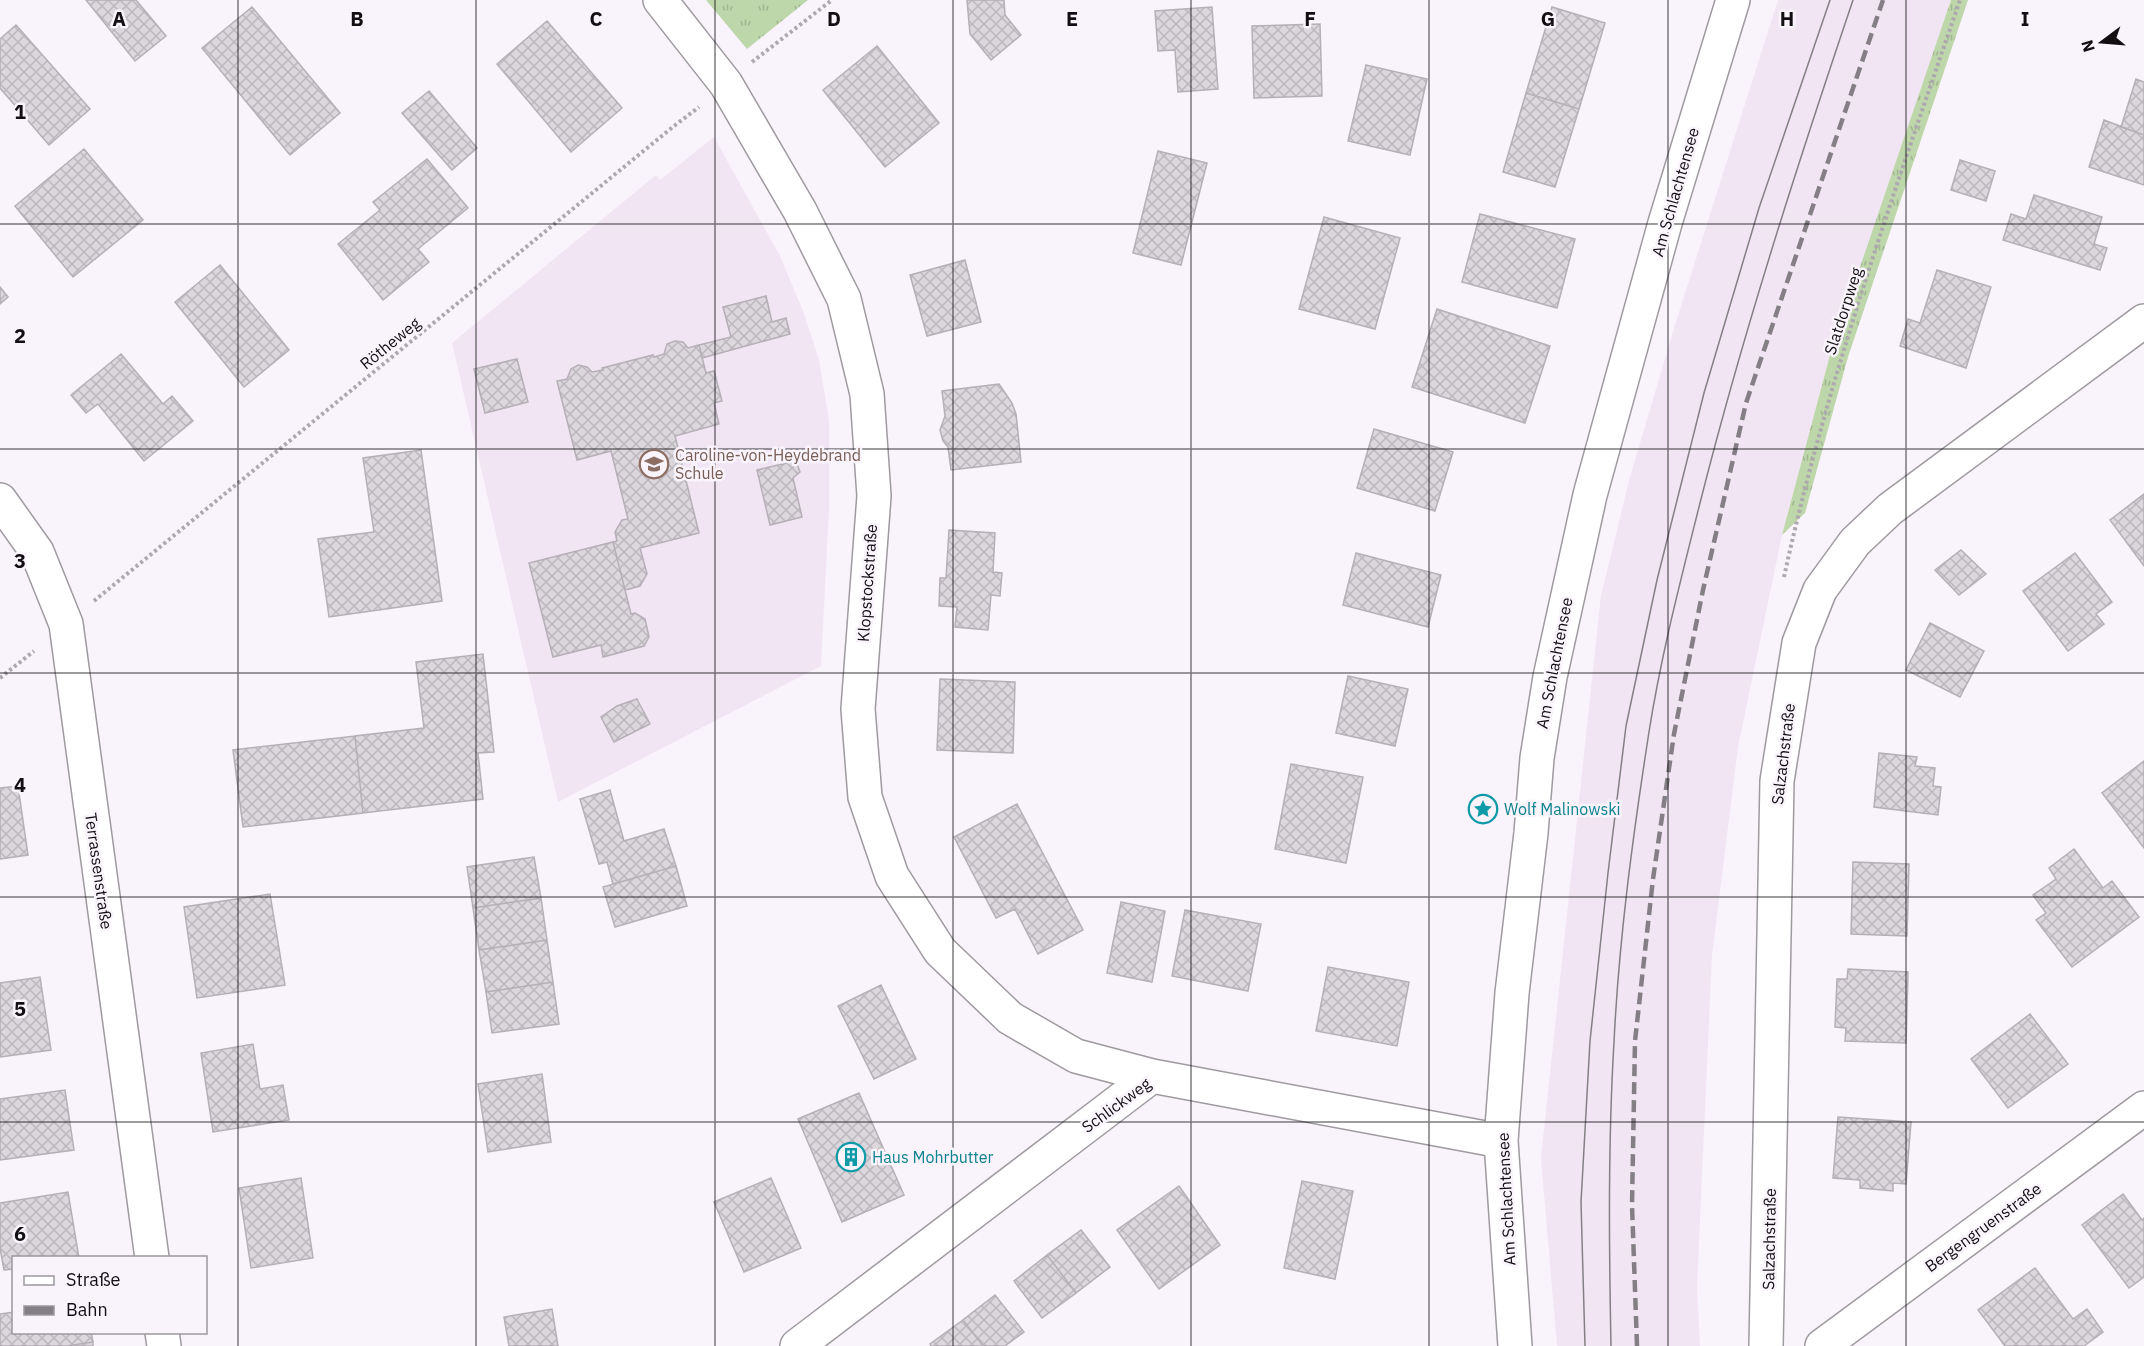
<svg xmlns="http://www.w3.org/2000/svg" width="2144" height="1346" font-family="'IBM Plex Sans',sans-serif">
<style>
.built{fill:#f1e5f3}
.grass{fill:url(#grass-tufts)}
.building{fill:url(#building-cross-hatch);stroke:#b5afb6;stroke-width:1.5}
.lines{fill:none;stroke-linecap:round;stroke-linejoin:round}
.minor-casing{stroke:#9f9aa0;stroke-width:36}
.path{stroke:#aca8ae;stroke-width:4;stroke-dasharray:3 3;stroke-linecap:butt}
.minor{stroke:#fff;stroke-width:33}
.tram{stroke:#837f84;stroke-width:1.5}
.rail{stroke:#837f84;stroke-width:4.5;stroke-dasharray:12 6;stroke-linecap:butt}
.grid{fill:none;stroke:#110f12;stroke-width:1.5;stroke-opacity:0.55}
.labels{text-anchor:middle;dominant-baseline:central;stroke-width:5;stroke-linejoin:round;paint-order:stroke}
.street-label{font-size:16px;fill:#110f12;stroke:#f9f3fb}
.education-label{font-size:16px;fill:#785e54;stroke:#f9f3fb;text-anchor:start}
.culture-label{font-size:16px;fill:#0d838f;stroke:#f9f3fb;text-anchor:start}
.grid-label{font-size:20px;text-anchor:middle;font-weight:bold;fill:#110f12;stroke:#f9f3fb;stroke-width:5;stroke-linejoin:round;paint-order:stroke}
</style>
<defs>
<pattern id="grass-tufts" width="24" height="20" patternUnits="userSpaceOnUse" patternTransform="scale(1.5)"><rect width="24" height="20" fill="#bdd6aa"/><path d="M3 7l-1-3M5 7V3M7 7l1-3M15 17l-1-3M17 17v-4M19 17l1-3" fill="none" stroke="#a1b691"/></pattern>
<pattern id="building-cross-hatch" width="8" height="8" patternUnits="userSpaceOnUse" patternTransform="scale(1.5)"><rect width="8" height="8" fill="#dcd6dd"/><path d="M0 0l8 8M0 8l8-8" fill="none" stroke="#bcb6bd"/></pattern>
</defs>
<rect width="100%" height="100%" fill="#f9f3fb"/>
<!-- built -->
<path class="built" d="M 1778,0 L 1951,0 L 1830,355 L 1782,535 L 1738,747 L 1712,955 L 1697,1286 L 1700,1346 L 1557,1346 L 1541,1158 L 1601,595 L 1630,477 L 1675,325 Z
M 714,137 L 780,256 L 803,311 L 819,360 L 829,420 L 829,509 L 821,666 L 558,802 L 452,343 L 656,175 L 660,180 Z"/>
<!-- grass -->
<path class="grass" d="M 706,0 L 808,0 L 747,49 Z
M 1951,0 L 1968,0 L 1848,357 L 1805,513 L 1782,535 L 1830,355 Z"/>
<!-- building -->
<path class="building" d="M 86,0 L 136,0 L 166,36 L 135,61 Z
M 967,0 L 1004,0 L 1005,15 L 1021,35 L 991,60 L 970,34 Z
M 252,7 L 340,113 L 290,155 L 202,48 Z
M 1212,7 L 1218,89 L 1178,92 L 1175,50 L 1158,51 L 1155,11 Z
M 1552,7 L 1605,23 L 1579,109 L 1526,93 Z
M 547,21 L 622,108 L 571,152 L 497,64 Z
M 1320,24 L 1322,96 L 1254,98 L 1252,26 Z
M 16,25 L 90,109 L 49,145 L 0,88 L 0,39 Z
M 877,46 L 939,123 L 885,167 L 823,90 Z
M 1366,65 L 1427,79 L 1410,155 L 1348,141 Z
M 2136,79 L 2144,82 L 2144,135 L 2121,127 Z
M 429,91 L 477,148 L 452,170 L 402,113 Z
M 1526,93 L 1579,109 L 1555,187 L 1503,172 Z
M 2104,120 L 2144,135 L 2144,185 L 2089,167 Z
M 84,149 L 143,220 L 73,277 L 15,206 Z
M 1158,151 L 1207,163 L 1181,265 L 1133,253 Z
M 427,159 L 468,208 L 418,249 L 429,262 L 383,300 L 338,244 L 380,210 L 373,202 Z
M 1960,160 L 1995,171 L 1986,201 L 1951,190 Z
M 2034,195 L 2102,217 L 2094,244 L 2107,248 L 2100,270 L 2003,240 L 2011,214 L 2026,219 Z
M 1480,214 L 1575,239 L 1557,308 L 1462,282 Z
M 1324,217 L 1400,238 L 1375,329 L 1299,309 Z
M 965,260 L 981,322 L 927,336 L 910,275 Z
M 220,265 L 289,350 L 244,387 L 175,302 Z
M 1937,270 L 1991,287 L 1966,368 L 1900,346 L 1908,319 L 1920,323 Z
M 0,287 L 8,297 L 0,304 Z
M 766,296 L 772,322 L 786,318 L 790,334 L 702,358 L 699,345 L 731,337 L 723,307 Z
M 1437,309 L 1550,346 L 1525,423 L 1412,387 Z
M 675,341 L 683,342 L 688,348 L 699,345 L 706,373 L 714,371 L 722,401 L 714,403 L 719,424 L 675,436 L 699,533 L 640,548 L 647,574 L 640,586 L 625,590 L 613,542 L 617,541 L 615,532 L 622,520 L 628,519 L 611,451 L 577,460 L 557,381 L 567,379 L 571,369 L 578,365 L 587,367 L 592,372 L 603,370 L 602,368 L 653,355 L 654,357 L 664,354 L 667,344 Z
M 121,354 L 163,404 L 172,396 L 193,421 L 144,461 L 98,404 L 86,413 L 71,395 Z
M 517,359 L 528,402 L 485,413 L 474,369 Z
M 999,384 L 1012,403 L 1016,414 L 1021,462 L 951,470 L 948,447 L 943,441 L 940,430 L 945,416 L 942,391 Z
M 1374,429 L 1453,452 L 1435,511 L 1357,488 Z
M 421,450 L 442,601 L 329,617 L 318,539 L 374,532 L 363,458 Z
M 796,461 L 800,472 L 793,478 L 802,517 L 770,525 L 757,470 Z
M 2144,494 L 2144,566 L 2110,520 Z
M 949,530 L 995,533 L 993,572 L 1002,573 L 1000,596 L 991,595 L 988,630 L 955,627 L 957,607 L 939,606 L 940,578 L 946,578 Z
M 613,542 L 631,614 L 635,613 L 645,619 L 649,637 L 644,646 L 603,657 L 601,645 L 553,657 L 529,563 Z
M 1961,550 L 1986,574 L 1959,595 L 1935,570 Z
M 1356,553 L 1441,575 L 1428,627 L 1343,605 Z
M 2075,553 L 2112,602 L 2096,614 L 2104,624 L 2068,651 L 2023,591 Z
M 1930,623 L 1984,651 L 1960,697 L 1906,670 Z
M 483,654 L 494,752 L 478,753 L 483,799 L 363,813 L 355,736 L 424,728 L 416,662 Z
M 1348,676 L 1408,689 L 1395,746 L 1336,733 Z
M 940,679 L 1015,682 L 1013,753 L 937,750 Z
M 637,699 L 650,724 L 614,742 L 601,717 L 617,706 Z
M 355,736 L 363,813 L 243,827 L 233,750 Z
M 1879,753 L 1917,757 L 1915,766 L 1935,768 L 1933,786 L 1941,787 L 1938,815 L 1874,807 Z
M 2144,761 L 2144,848 L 2102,793 Z
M 1291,764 L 1363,777 L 1346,863 L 1275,849 Z
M 18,786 L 28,855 L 0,859 L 0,788 Z
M 610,790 L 624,841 L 664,829 L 676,866 L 613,884 L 607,862 L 599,864 L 580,799 Z
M 1017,804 L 1083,930 L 1038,954 L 1015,909 L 996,918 L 954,837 Z
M 2074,849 L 2103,888 L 2112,881 L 2139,917 L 2072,967 L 2036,920 L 2046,913 L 2033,895 L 2056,879 L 2049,868 Z
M 534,857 L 541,898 L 473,908 L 467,867 Z
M 1853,862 L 1909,864 L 1907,936 L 1851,934 Z
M 676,866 L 687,906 L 615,927 L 603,887 Z
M 270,894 L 285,985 L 197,998 L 184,907 Z
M 541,898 L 547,940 L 479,950 L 473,908 Z
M 1121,902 L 1165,911 L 1152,982 L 1107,973 Z
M 1185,910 L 1261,924 L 1248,991 L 1172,976 Z
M 547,940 L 553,982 L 486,992 L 479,950 Z
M 1328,967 L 1409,982 L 1397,1046 L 1316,1031 Z
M 1848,969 L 1908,972 L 1906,1043 L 1845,1041 L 1846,1028 L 1835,1027 L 1837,979 L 1847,979 Z
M 40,977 L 51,1050 L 0,1057 L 0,983 Z
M 553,982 L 559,1024 L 492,1033 L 486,992 Z
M 881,985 L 916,1059 L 874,1079 L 838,1006 Z
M 2030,1014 L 2068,1064 L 2008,1108 L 1971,1059 Z
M 253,1044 L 260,1089 L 283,1085 L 289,1120 L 213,1132 L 201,1053 Z
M 542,1074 L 551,1142 L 488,1152 L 478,1084 Z
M 65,1090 L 74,1150 L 0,1160 L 0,1099 Z
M 859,1093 L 904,1195 L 842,1222 L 798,1119 Z
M 1838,1117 L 1911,1122 L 1906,1184 L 1893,1183 L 1893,1191 L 1860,1188 L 1860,1180 L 1833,1178 Z
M 301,1178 L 313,1258 L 251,1268 L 239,1188 Z
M 771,1178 L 801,1248 L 744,1272 L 714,1202 Z
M 1302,1181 L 1353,1191 L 1335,1279 L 1284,1268 Z
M 1179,1186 L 1220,1245 L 1159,1289 L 1117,1230 Z
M 68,1192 L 79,1258 L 14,1258 L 14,1269 L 4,1270 L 0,1248 L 0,1203 Z
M 2123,1194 L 2142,1220 L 2144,1218 L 2144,1277 L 2129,1288 L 2082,1225 Z
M 1081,1230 L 1110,1267 L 1076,1293 L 1047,1255 Z
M 1047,1255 L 1076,1293 L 1042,1318 L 1014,1281 Z
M 2035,1268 L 2073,1319 L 2087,1309 L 2103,1332 L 2084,1346 L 2005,1346 L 1978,1310 Z
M 995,1295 L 1024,1332 L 1005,1346 L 983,1346 L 963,1320 Z
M 552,1309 L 558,1346 L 509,1346 L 504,1317 Z
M 14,1312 L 14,1332 L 91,1332 L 93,1342 L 67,1346 L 0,1346 L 0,1314 Z
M 963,1320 L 983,1346 L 931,1346 L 930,1344 Z
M 93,1342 L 93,1346 L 67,1346 Z"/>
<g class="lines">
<!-- minor casing -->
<g class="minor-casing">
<path id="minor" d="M 660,0 L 726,84 L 800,211 L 844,299 L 867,394 L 874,496 L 858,709 L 865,797 L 892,876 L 940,951 L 1010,1018 L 1076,1056 L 1152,1076
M 0,500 L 37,552 L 66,624 L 152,1258
M 162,1332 L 164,1346
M 797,1346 L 1152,1076 L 1501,1141
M 1515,1346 L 1501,1141 L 1512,993 L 1531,833 L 1537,758 L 1550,677 L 1590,495 L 1665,223 L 1733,0
M 1766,1346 L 1777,781 L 1799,643 L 1820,590 L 1855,542 L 1890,509 L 2144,321
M 1822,1346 L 2144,1108"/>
</g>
<!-- path -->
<path class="path" d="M 752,62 L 832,0
M 1784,577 C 1827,380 1895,190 1960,0
M 94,601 L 674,126 L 699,107
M 0,678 L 34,651"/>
<!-- minor -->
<use href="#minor" class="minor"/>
<!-- tram -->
<path class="tram" d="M 1585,1346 L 1581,1202 L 1590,1041 L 1608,873 L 1626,726 L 1657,580 L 1704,393 L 1759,208 L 1830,0
M 1611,1346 C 1609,1245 1608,1143 1614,1042 C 1619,938 1633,835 1649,732 C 1661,655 1681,579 1700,503 C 1743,333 1797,166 1853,0"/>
<!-- rail -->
<path class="rail" d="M 1637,1346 L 1632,1205 L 1635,1041 L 1653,879 L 1674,734 L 1703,590 L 1746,403 L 1883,0"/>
</g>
<!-- grid -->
<path class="grid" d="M 238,0 L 238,1346M 476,0 L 476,1346M 715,0 L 715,1346M 953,0 L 953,1346M 1191,0 L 1191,1346M 1429,0 L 1429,1346M 1668,0 L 1668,1346M 1906,0 L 1906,1346M 0,224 L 2144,224M 0,449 L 2144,449M 0,673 L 2144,673M 0,897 L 2144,897M 0,1122 L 2144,1122"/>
<!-- icons -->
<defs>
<g id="school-ring" transform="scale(1.5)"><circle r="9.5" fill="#f9f3fb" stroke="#8d6e63" stroke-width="1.5"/><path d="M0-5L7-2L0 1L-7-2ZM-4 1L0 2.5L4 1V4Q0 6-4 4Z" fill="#8d6e63"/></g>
<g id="sight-ring" transform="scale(1.5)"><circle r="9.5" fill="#f9f3fb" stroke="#0f9aa8" stroke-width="1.5"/><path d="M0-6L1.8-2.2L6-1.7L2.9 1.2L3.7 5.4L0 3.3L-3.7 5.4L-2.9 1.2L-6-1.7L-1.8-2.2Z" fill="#0f9aa8"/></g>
<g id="building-ring" transform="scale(1.5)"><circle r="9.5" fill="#f9f3fb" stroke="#0f9aa8" stroke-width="1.5"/><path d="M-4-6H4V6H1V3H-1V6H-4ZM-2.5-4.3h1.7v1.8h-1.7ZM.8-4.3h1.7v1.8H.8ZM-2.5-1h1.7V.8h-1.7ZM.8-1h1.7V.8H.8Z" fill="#0f9aa8"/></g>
</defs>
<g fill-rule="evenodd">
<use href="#school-ring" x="654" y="464"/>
<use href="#sight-ring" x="1483" y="809"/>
<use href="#building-ring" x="851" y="1157"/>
</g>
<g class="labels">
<!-- street labels -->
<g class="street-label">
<text transform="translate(1675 192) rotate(-74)">Am Schlachtensee</text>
<text transform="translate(1843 311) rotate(-72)">Slatdorpweg</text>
<text transform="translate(390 343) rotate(-39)">Rötheweg</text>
<text transform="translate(867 583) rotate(-86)">Klopstockstraße</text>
<text transform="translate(1554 663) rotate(-79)">Am Schlachtensee</text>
<text transform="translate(1783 754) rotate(-83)">Salzachstraße</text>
<text transform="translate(99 871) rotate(82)">Terrassenstraße</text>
<text transform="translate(1116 1105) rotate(-36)">Schlickweg</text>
<text transform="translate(1506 1199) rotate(-93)">Am Schlachtensee</text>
<text transform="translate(1983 1227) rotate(-36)">Bergengruenstraße</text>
<text transform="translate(1769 1239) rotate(-89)">Salzachstraße</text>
</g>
<!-- education labels -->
<g class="education-label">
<text x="675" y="455">Caroline-von-Heydebrand<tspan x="675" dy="18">Schule</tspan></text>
</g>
<!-- culture labels -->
<g class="culture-label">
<text x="1504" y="809">Wolf Malinowski</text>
<text x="872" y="1157">Haus Mohrbutter</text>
</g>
</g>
<g class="grid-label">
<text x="119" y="26">A</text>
<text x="357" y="26">B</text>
<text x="596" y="26">C</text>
<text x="834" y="26">D</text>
<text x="1072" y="26">E</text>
<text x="1310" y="26">F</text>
<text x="1548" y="26">G</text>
<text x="1787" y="26">H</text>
<text x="2025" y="26">I</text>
<text x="20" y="119">1</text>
<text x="20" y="343">2</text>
<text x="20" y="568">3</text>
<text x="20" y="792">4</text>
<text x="20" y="1016">5</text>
<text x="20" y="1241">6</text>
</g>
<!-- legend -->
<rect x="12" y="1256" width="195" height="78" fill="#f9f3fb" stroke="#9c989e" stroke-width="1.5"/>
<rect x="24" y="1276" width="30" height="9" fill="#ffffff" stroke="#9c989e" stroke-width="1.5"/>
<text x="66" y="1286" font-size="18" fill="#110f12">Straße</text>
<rect x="24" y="1306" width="30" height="9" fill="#837f84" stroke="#9c989e" stroke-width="1.5"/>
<text x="66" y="1316" font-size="18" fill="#110f12">Bahn</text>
<!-- north arrow -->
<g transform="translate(2102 42) rotate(254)" stroke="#f9f3fb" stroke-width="4.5" paint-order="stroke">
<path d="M0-4.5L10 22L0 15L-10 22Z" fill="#110f12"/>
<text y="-9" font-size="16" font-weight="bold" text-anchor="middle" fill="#110f12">N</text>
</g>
</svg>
